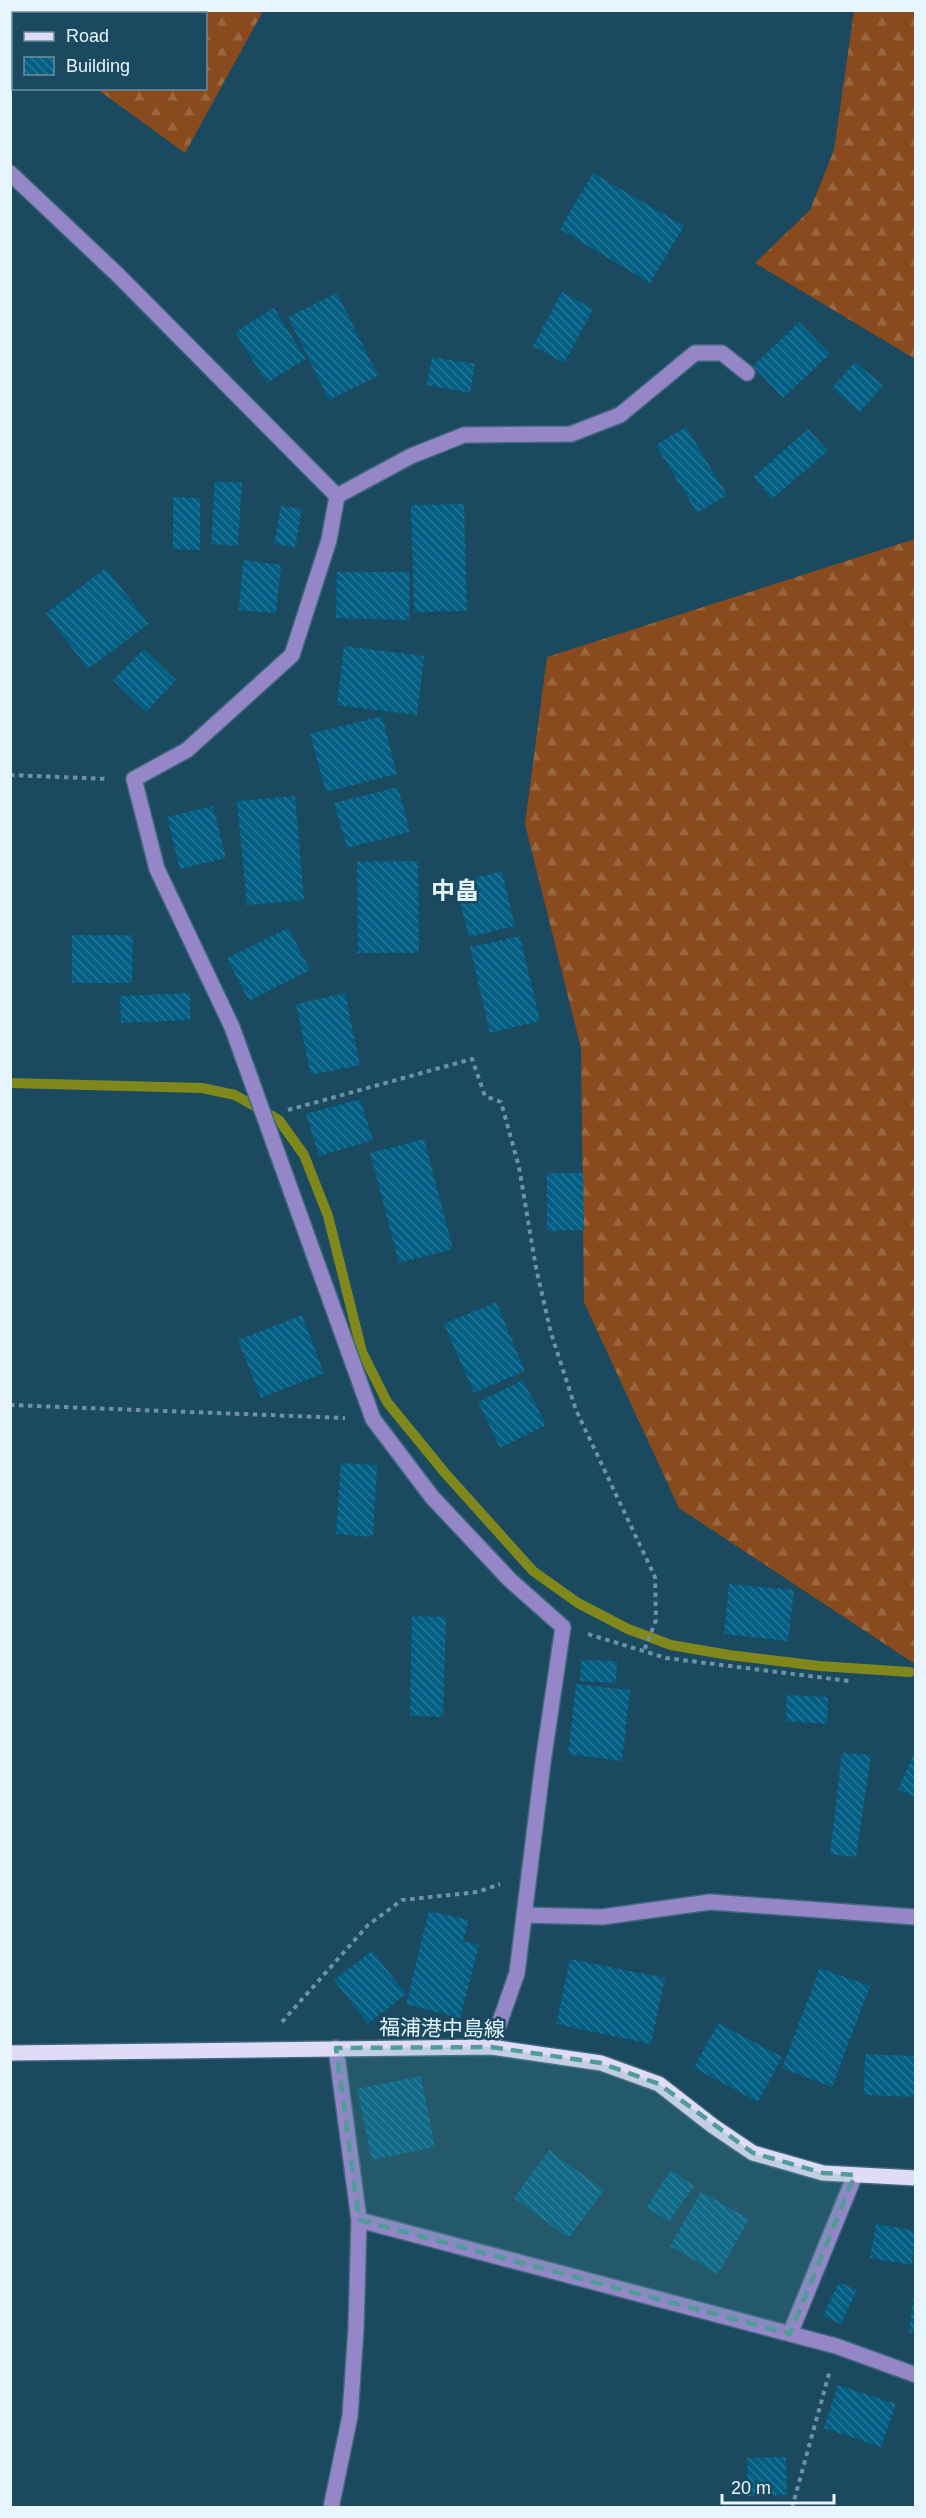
<svg xmlns="http://www.w3.org/2000/svg" width="926" height="2518" font-family="Arial,'Noto Sans JP',sans-serif">
<style>
.forest{fill:url(#forest-firs)}
.lines{fill:none;stroke-linecap:round;stroke-linejoin:round}
.stream{stroke:#80881c;stroke-width:10}
.building{fill:url(#building-back-hatch)}
.minor-casing{stroke:#3f687c;stroke-width:18}
.major-casing{stroke:#3f687c;stroke-width:18}
.path{stroke:#7091a2;stroke-width:4;stroke-dasharray:4.5 4.5;stroke-linecap:butt}
.minor{stroke:#9586c8;stroke-width:15}
.major{stroke:#e0dbf6;stroke-width:15}
.marked{fill:#509c99;fill-opacity:0.2;stroke:#509c99;stroke-width:4.5;stroke-dasharray:12 8;stroke-linejoin:round}
.labels{text-anchor:middle;dominant-baseline:central;stroke-width:5;stroke-linejoin:round;paint-order:stroke}
.street-label{font-size:21px;fill:#e7f6fe;stroke:#1a4960}
.quarter-label{font-size:24px;font-weight:bold;fill:#e7f6fe;stroke:#1a4960}
</style>
<defs>
<pattern id="forest-firs" width="22" height="20" patternUnits="userSpaceOnUse" patternTransform="scale(1.5)"><rect width="22" height="20" fill="#894b1d"/><path d="M5 1l3.5 6h-7zM16 11l3.5 6h-7z" fill="#9a663f"/></pattern>
<pattern id="building-back-hatch" width="6" height="6" patternUnits="userSpaceOnUse" patternTransform="scale(1.5)"><rect width="6" height="6" fill="#025e82"/><path d="M-1 5l2 2M0 0l6 6M5-1l2 2" fill="none" stroke="#277695"/></pattern>
</defs>
<rect width="100%" height="100%" fill="#1a4960"/>
<!-- forest -->
<path class="forest" d="M 11,10 L 263,10 L 263,11 L 185,153 L 97,89 L 206,88 L 206,14 L 14,14 L 13,28 L 11,26 Z
M 854,11 L 915,11 L 915,359 L 755,263 L 810,210 L 834,150 Z
M 915,539 L 915,1664 L 679,1508 L 584,1302 L 581,1048 L 525,824 L 547,657 Z"/>
<g class="lines">
<!-- stream -->
<path class="stream" d="M 10,1083 L 202,1088 L 235,1095 L 279,1120 L 304,1155 L 328,1216 L 362,1352 L 387,1402 L 445,1473 L 533,1571 L 578,1603 L 628,1629 L 671,1645 L 729,1655 L 819,1666 L 910,1672"/>
</g>
<!-- building -->
<path class="building" d="M 593,173 L 684,226 L 650,283 L 560,229 Z
M 562,292 L 593,309 L 564,363 L 533,346 Z
M 337,293 L 378,376 L 329,400 L 288,317 Z
M 274,308 L 306,359 L 267,383 L 235,332 Z
M 799,322 L 830,354 L 783,398 L 753,366 Z
M 432,357 L 475,364 L 470,393 L 427,385 Z
M 855,362 L 883,385 L 860,412 L 832,388 Z
M 686,427 L 727,495 L 697,513 L 656,445 Z
M 808,429 L 828,451 L 772,499 L 753,477 Z
M 215,481 L 242,483 L 238,546 L 211,544 Z
M 173,497 L 200,498 L 200,550 L 173,549 Z
M 464,504 L 467,611 L 414,612 L 411,505 Z
M 281,506 L 302,509 L 295,547 L 274,544 Z
M 243,560 L 281,565 L 276,613 L 239,610 Z
M 106,568 L 149,624 L 88,669 L 46,613 Z
M 337,572 L 410,572 L 409,620 L 336,618 Z
M 344,646 L 424,656 L 417,715 L 337,705 Z
M 144,649 L 176,680 L 146,712 L 113,680 Z
M 382,716 L 397,774 L 326,792 L 310,734 Z
M 398,787 L 410,832 L 347,848 L 334,803 Z
M 295,796 L 304,900 L 247,905 L 237,801 Z
M 213,806 L 226,858 L 180,869 L 167,817 Z
M 418,861 L 419,953 L 358,953 L 357,862 Z
M 502,871 L 515,926 L 469,937 L 455,883 Z
M 288,928 L 310,970 L 249,1001 L 227,958 Z
M 72,935 L 133,935 L 132,983 L 72,983 Z
M 520,936 L 540,1021 L 490,1033 L 470,947 Z
M 190,993 L 190,1020 L 121,1023 L 120,996 Z
M 345,993 L 360,1065 L 311,1075 L 296,1004 Z
M 360,1099 L 373,1140 L 319,1156 L 306,1114 Z
M 424,1139 L 453,1249 L 399,1263 L 370,1153 Z
M 547,1173 L 583,1173 L 584,1230 L 547,1231 Z
M 496,1302 L 525,1371 L 474,1393 L 444,1324 Z
M 302,1315 L 324,1373 L 261,1398 L 238,1340 Z
M 523,1380 L 546,1425 L 500,1448 L 478,1402 Z
M 341,1463 L 377,1465 L 373,1537 L 336,1534 Z
M 729,1584 L 794,1590 L 788,1641 L 724,1634 Z
M 412,1616 L 446,1617 L 443,1717 L 410,1716 Z
M 581,1660 L 617,1661 L 616,1683 L 580,1681 Z
M 576,1684 L 630,1690 L 622,1761 L 568,1754 Z
M 787,1695 L 828,1697 L 827,1724 L 786,1721 Z
M 916,1749 L 916,1797 L 898,1790 Z
M 842,1753 L 871,1755 L 856,1857 L 830,1854 Z
M 429,1911 L 469,1920 L 463,1941 L 479,1945 L 460,2018 L 406,2004 Z
M 372,1951 L 406,1994 L 368,2024 L 334,1980 Z
M 570,1959 L 665,1978 L 651,2044 L 556,2024 Z
M 820,1968 L 870,1986 L 832,2087 L 782,2068 Z
M 718,2023 L 782,2057 L 758,2102 L 694,2068 Z
M 865,2054 L 916,2056 L 916,2097 L 864,2095 Z
M 421,2076 L 435,2147 L 372,2160 L 357,2089 Z
M 549,2150 L 604,2190 L 569,2238 L 514,2198 Z
M 671,2170 L 694,2186 L 669,2222 L 647,2207 Z
M 701,2192 L 749,2219 L 718,2274 L 670,2246 Z
M 876,2224 L 916,2231 L 912,2265 L 870,2258 Z
M 839,2282 L 857,2290 L 841,2324 L 823,2316 Z
M 914,2293 L 916,2293 L 916,2333 L 909,2332 Z
M 838,2385 L 896,2404 L 881,2447 L 824,2428 Z
M 786,2457 L 787,2495 L 748,2496 L 747,2458 Z"/>
<g class="lines">
<!-- minor casing -->
<g class="minor-casing">
<path id="minor" d="M 10,173 L 118,275 L 337,496 L 329,540 L 292,655 L 187,750 L 134,779 L 157,869 L 232,1027 L 373,1419 L 432,1497 L 510,1580 L 563,1627 L 543,1762 L 517,1973 L 491,2047
M 337,496 L 411,456 L 464,435 L 571,434 L 620,415 L 695,353 L 722,353 L 747,373
M 524,1915 L 602,1917 L 710,1902 L 916,1917
M 359,2220 L 836,2346 L 916,2375
M 790,2334 L 855,2175
M 331,2508 L 350,2416 L 356,2328 L 359,2220 L 336,2048"/>
</g>
<!-- major casing -->
<g class="major-casing">
<path id="major" d="M 10,2053 L 491,2047 L 601,2063 L 659,2084 L 713,2126 L 753,2153 L 823,2173 L 916,2178"/>
</g>
<!-- path -->
<path class="path" d="M 10,775 L 109,779
M 288,1110 L 472,1059 L 485,1096 L 501,1102 L 519,1167 L 536,1268 L 551,1333 L 576,1410 L 655,1577 L 656,1620 L 644,1651
M 10,1405 L 345,1418
M 588,1634 L 666,1658 L 849,1681
M 282,2022 L 368,1925 L 402,1900 L 478,1892 L 500,1884
M 792,2508 L 830,2370"/>
<!-- minor -->
<use href="#minor" class="minor"/>
<!-- major -->
<use href="#major" class="major"/>
</g>
<!-- marked area -->
<path class="marked" d="M 491,2047 L 601,2063 L 659,2084 L 753,2153 L 823,2173 L 855,2175 L 790,2334 L 359,2220 L 336,2048 Z"/>
<g class="labels">
<!-- street labels -->
<g class="street-label">
<text transform="translate(442 2028) rotate(1)">福浦港中島線</text>
</g>
<!-- quarter labels -->
<g class="quarter-label">
<text x="455" y="890">中畠</text>
</g>
</g>
<!-- border -->
<rect width="926" height="2518" fill="none" stroke="#e7f6fe" stroke-width="24"/>
<!-- legend -->
<rect x="12" y="12" width="195" height="78" fill="#1a4960" stroke="#6c8e9f" stroke-width="1.5"/>
<rect x="24" y="32" width="30" height="9" fill="#e0dbf6" stroke="#6c8e9f" stroke-width="1.5"/>
<text x="66" y="42" font-size="18" fill="#e7f6fe">Road</text>
<rect x="24" y="57" width="30" height="18" fill="url(#building-back-hatch)" stroke="#6c8e9f" stroke-width="1.5"/>
<text x="66" y="72" font-size="18" fill="#e7f6fe">Building</text>
<!-- scale -->
<path d="M722 2494v9h112v-9" fill="none" stroke="#e7f6fe" stroke-width="3"/>
<text x="731" y="2494" font-size="18" fill="#e7f6fe" stroke="#1a4960" stroke-width="4.5" paint-order="stroke">20 m</text>
</svg>
